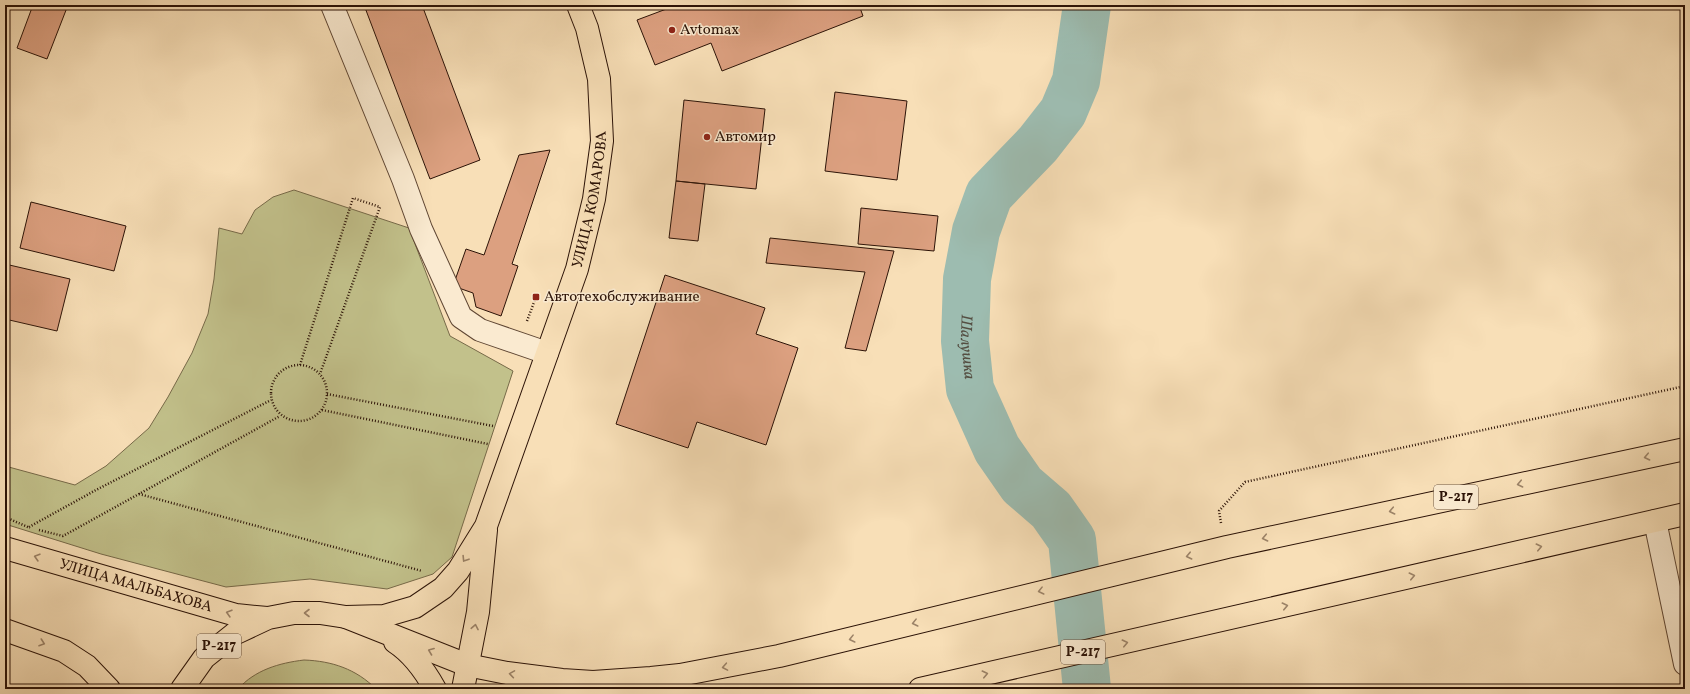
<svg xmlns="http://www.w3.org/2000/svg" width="1690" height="694" font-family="Vollkorn,serif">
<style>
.green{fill:#c2c18b;stroke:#776a49}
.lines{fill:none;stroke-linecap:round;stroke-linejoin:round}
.river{stroke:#9dbcb0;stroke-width:48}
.building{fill:#dca080;stroke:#2c1307}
.minor-casing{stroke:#5f4633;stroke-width:24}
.major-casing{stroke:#2c1307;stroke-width:24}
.path{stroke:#2c1307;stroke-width:2.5;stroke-dasharray:1 2;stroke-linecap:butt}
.minor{stroke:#faead0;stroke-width:22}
.major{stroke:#f8dfb7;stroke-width:22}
.oneway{stroke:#9c8368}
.poi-dot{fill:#8f2418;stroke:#faead0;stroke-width:1.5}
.labels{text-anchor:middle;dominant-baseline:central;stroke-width:3;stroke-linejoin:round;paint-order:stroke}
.shield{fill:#faead0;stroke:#6a5443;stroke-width:1}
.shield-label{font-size:14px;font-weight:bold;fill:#2c1307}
.poi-label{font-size:15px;fill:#2c1307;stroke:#faead0;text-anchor:start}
.street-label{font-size:15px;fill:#2c1307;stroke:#faead0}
.water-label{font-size:16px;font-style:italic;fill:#544e42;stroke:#faead0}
</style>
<rect width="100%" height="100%" fill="#f8dfb7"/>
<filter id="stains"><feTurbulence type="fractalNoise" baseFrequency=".005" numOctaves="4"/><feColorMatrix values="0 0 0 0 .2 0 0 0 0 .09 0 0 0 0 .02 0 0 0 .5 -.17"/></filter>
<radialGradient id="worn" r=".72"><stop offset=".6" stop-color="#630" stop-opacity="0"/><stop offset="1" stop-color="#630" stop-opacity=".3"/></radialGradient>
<!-- green -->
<path class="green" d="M 294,190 L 409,228 L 450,336 L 513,371 L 452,557 L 433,574 L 387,589 L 310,579 L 226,587 L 101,554 L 5,524 L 5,466 L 75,485 L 106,466 L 149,428 L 168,397 L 192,353 L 208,314 L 214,279 L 219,228 L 242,234 L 255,210 L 273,197 Z
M 304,660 C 332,661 356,669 376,689 L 327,689 L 309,687 L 292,689 L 238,689 C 255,670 279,663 304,660 Z"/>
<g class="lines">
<!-- river -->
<path class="river" id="s1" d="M 1087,5 L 1076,81 L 1063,112 L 1038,144 L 989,195 L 976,231 L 967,279 L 965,341 L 970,389 L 997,449 L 1022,485 L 1051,510 L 1072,540 L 1087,689"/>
</g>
<!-- building -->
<path class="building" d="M 33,5 L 68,5 L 47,59 L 17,48 Z
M 364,5 L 422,5 L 480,160 L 430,179 Z
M 677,5 L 859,5 L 863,16 L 722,71 L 711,43 L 655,65 L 637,20 Z
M 835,92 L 907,101 L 897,180 L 825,171 Z
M 684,100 L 765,109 L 756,189 L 676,181 Z
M 550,150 L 512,264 L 518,266 L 501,316 L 476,307 L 473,293 L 453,286 L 466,249 L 484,255 L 519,155 Z
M 676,181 L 705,184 L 698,241 L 669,238 Z
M 31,202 L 126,226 L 114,271 L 20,248 Z
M 861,208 L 938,216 L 934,251 L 858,244 Z
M 770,238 L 894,251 L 866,351 L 845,348 L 865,272 L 766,263 Z
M 5,264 L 70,279 L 57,331 L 5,319 Z
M 665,275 L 765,308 L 756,334 L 798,348 L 766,445 L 697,422 L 688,448 L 616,424 Z"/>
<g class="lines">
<!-- minor casing -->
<g class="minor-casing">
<path id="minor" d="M 332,5 L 403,179 L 421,229 L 461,317 L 480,330 L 547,353
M 1655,521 L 1685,664"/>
</g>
<!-- major casing -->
<g class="major-casing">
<g id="major">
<path id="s2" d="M 5,548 L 236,615 L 267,618"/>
<path d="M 346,617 L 467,665 L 507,673 L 562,680 L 593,682 L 651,678 L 680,675 L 779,656 L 1227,547 L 1685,449"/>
<path d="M 5,630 L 64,651 L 87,666 L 109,689"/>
<path d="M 395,642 C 412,653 425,671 435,689"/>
<path id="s3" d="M 182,689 L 204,658 L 234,634 L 268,618 L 294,613 L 320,613 L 346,617 L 384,616 L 415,607 L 443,588 L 458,571 L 486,526 L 577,269 L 594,199 L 602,141 L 599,79 L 587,28 L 578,5"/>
<path d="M 463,689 L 478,612 L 486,530"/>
<path d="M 920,689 L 1685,514"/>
</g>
</g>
<!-- path -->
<path class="path" d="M 527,321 L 536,297
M271 393a28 28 0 1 1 56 0a28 28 0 1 1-56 0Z
M 300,365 L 353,198 L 380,207 L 320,374
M 327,394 L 493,426 L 493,428
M 322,410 L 488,444 L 489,443
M 139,494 L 422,571
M 5,517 L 30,528
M 1221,523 L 1219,511 L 1245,482 L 1685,386
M 29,527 L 96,490 L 271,400
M 39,530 L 63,536 L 280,416"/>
<!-- minor -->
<use href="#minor" class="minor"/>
<!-- major -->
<use href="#major" class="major"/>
</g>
<!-- one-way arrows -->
<defs><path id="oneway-chevron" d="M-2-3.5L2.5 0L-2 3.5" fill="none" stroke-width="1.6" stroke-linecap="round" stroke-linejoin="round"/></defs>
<g class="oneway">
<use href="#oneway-chevron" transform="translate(1647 457) rotate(168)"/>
<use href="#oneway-chevron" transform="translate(1520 484) rotate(168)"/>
<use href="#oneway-chevron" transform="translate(1392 511) rotate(168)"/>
<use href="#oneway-chevron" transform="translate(1265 538) rotate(168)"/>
<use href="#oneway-chevron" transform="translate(1539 547) rotate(-13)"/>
<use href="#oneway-chevron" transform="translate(1189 556) rotate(167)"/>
<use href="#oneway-chevron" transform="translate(37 557) rotate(-164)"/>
<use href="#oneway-chevron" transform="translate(465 559) rotate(122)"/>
<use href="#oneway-chevron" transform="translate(1412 576) rotate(-13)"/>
<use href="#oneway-chevron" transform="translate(1041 591) rotate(166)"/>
<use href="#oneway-chevron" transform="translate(1285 606) rotate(-13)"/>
<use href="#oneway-chevron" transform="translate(229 613) rotate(-164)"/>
<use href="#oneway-chevron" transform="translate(307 613) rotate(180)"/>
<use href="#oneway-chevron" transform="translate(915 623) rotate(166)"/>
<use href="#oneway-chevron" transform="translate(475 627) rotate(-79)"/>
<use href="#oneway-chevron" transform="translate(852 639) rotate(166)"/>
<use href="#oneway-chevron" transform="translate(42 643) rotate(19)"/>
<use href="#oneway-chevron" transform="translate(1125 643) rotate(-13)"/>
<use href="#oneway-chevron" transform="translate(431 651) rotate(-159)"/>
<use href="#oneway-chevron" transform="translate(725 667) rotate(170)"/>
<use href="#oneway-chevron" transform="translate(512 674) rotate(-171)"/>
<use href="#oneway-chevron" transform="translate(985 674) rotate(-13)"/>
</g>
<!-- markers -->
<g class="poi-dot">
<circle cx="672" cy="30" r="4"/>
<circle cx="707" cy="137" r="4"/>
<rect x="532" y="293" width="8" height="8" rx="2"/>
</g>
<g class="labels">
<!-- shield labels -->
<g class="shield">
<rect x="1434" y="485" width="44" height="24" rx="3"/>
<rect x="197" y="634" width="44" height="24" rx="3"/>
<rect x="1061" y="640" width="44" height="24" rx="3"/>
</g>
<g class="shield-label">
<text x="1456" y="497">Р-217</text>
<text x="219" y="646">Р-217</text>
<text x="1083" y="652">Р-217</text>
</g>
<!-- poi labels -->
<g class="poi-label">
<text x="680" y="30">Avtomax</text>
<text x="715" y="137">Автомир</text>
<text x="544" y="297">Автотехобслуживание</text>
</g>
<!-- street labels -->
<g class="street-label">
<text stroke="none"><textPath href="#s3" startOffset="716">УЛИЦА КОМАРОВА</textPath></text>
<text stroke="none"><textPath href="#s2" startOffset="136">УЛИЦА МАЛЬБАХОВА</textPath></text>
</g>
<!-- water labels -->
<g class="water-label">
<text stroke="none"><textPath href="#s1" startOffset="377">Шалушка</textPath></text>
</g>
</g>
<!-- margin -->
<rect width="1690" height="694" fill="none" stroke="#f8dfb7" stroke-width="20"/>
<rect x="6" y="6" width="1678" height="682" fill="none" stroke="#2c1307" stroke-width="2"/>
<rect x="10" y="10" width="1670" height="674" fill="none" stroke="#2c1307"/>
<rect width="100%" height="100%" filter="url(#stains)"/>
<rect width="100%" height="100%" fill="url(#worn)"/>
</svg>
